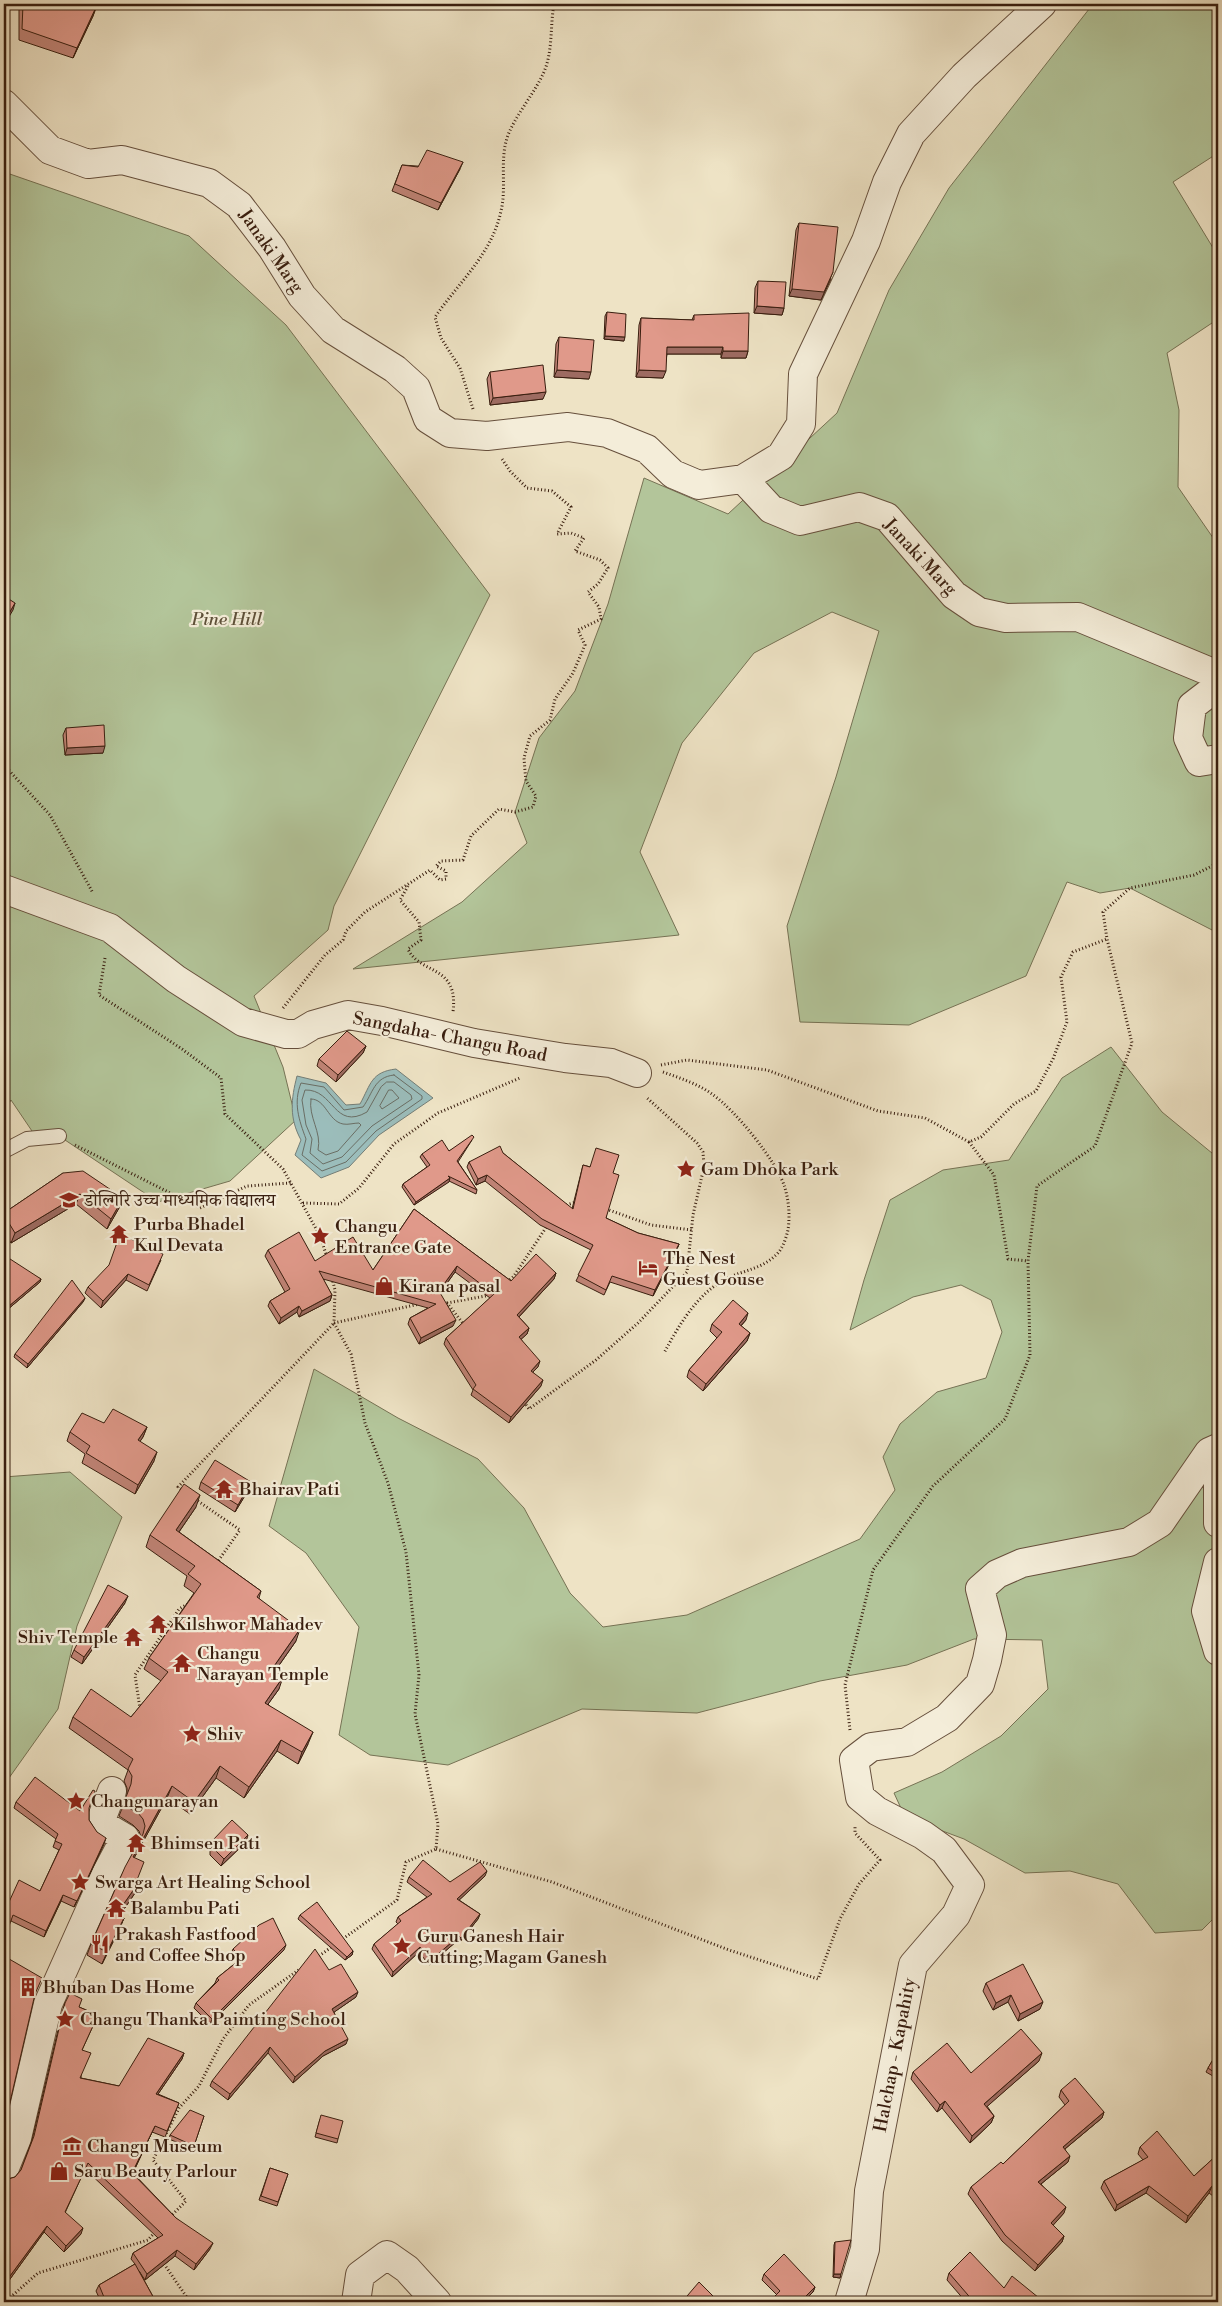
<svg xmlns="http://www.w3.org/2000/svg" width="1222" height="2306" font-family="'Libre Bodoni','Noto Serif Devanagari',serif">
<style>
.green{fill:#b3c59a;stroke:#767254}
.water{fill:#9bbdbb;stroke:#747d76}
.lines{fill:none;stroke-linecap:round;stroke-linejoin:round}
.shore{stroke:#6a6e65;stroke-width:1}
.service-casing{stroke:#664f3c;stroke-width:16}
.minor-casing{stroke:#664f3c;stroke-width:30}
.path{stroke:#391e0f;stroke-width:3;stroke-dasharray:1 2.5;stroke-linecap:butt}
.service{stroke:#f4edd9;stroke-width:14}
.minor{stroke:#f4edd9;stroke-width:28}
.wall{fill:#c18477;stroke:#391e0f}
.shaded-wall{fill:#9d6b61;stroke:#391e0f}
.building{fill:#e0998a;stroke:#391e0f}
.labels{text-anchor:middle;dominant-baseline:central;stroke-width:4.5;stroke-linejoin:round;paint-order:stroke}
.street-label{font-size:18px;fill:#391e0f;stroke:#f4edd9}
.park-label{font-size:18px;font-style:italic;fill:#5e5039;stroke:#f4edd9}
.poi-label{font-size:18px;fill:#391e0f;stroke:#f4edd9;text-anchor:start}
</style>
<rect width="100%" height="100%" fill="#eee3c5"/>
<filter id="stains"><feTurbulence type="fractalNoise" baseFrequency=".004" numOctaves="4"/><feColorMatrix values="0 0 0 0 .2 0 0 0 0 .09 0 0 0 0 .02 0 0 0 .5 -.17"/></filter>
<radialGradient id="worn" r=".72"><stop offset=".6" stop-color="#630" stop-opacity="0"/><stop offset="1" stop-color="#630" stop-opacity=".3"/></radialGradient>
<!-- green -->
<path class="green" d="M 1093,4 L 1218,4 L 1218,153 L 1173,182 L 1218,256 L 1218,319 L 1167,353 L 1179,410 L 1178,487 L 1218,545 L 1218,945 L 1214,931 L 1130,888 L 1100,893 L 1067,882 L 1026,976 L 909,1025 L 800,1022 L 787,926 L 836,777 L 879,631 L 832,612 L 754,653 L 682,743 L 640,852 L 679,935 L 353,969 L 462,902 L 527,843 L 515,812 L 539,738 L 575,691 L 608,604 L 644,478 L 728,514 L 837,413 L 889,290 L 949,188 Z
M 4,172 L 189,236 L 286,325 L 490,595 L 334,906 L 328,930 L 254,996 L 283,1067 L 296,1120 L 230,1181 L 158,1202 L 59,1136 L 34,1134 L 11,1100 L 4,1111 Z
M 1111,1047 L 1162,1112 L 1218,1158 L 1218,1914 L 1202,1930 L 1155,1933 L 1118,1884 L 1070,1871 L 1025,1873 L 964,1839 L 905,1817 L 894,1793 L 942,1772 L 1001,1736 L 1048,1689 L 1042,1640 L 974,1639 L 907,1665 L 820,1681 L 697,1713 L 582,1709 L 448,1765 L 370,1755 L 339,1735 L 359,1627 L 306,1553 L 269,1526 L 314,1369 L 398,1418 L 478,1459 L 524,1508 L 570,1593 L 603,1627 L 687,1615 L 860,1539 L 895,1490 L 883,1457 L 900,1424 L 937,1392 L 986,1378 L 1002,1332 L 991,1300 L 961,1285 L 913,1297 L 850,1330 L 864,1280 L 890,1200 L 943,1170 L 1009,1160 L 1062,1078 Z
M 70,1472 L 122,1517 L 77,1626 L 58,1709 L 4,1785 L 4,1477 Z"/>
<!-- water -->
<path class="water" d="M 396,1069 L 433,1098 L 379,1135 L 349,1167 L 321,1178 L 295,1155 L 301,1140 C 289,1118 291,1099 297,1076 L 326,1083 L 346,1105 L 360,1104 C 371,1084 371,1072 396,1069 Z"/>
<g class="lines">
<!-- shore -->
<path class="shore" d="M 394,1075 L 422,1096 L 422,1099 L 376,1131 L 346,1162 L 322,1171 L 302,1155 L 306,1139 C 299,1120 293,1103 301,1083 L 324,1087 L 344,1110 L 363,1107 C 373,1093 374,1077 394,1075 Z
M 387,1082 L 394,1082 L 411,1095 L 412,1099 L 372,1126 L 342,1157 L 323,1164 L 310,1153 L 312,1139 L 306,1125 L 302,1100 L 305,1090 C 334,1089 334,1131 367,1112 L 381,1087 Z
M 389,1090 L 392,1090 L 399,1098 L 382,1109 L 380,1106 Z
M 311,1099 C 326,1099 328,1121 343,1124 C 348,1125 354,1123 359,1123 L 361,1125 L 338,1151 L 326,1155 L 318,1150 C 322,1132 308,1117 311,1099 Z"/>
<!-- service casing -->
<g class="service-casing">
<path id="service" d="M 4,1151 L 27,1139 L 59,1136"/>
</g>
<!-- minor casing -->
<g class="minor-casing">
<path id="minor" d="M 4,104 L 50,150 L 88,164 L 122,160 L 209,183 L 239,205 L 272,248 L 302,296 L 333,330 L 395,369 L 416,388 L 428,419 L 450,433 L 487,436 L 568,427 L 607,433 L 647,449 L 673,474 L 699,485 L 743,479 L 781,456 L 801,424 L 803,374 L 866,241 L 887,182 L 911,134 L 964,76 L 1042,4
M 743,479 L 771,509 L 800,521 L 859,507 L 887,517 L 954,595 L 979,612 L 1006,618 L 1078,617 L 1218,675
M 1218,686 L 1192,706 L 1188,738 L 1199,762 L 1218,759
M 4,889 L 110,928 L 176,979 L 243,1022 L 286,1034 L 298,1034 L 313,1025 L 348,1015 L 382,1021 L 474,1043 L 565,1058 L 611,1063 L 637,1073
M 1218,1460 L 1218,1523
M 1218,1562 L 1206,1611 L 1218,1651
M 4,2170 L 17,2138 L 48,2004 L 107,1872 L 125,1838 L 103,1825 L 101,1820 L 112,1791
M 356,2302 L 360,2275 L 387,2255 L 407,2269 L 437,2302
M 849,2302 L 865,2249 L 869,2191 L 913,1965 L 956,1915 L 970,1885 L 944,1850 L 923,1835 L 877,1811 L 860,1797 L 854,1760 L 871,1747 L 907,1742 L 947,1718 L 980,1684 L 987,1660 L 992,1635 L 980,1589 L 997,1574 L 1022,1563 L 1129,1542 L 1160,1523 L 1209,1452 L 1218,1448"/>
</g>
<!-- path -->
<path class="path" d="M 473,409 L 460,368 L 441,338 L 435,317 C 459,282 492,254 501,211 C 507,186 499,160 508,135 C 517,113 534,94 544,72 C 553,51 550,26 554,4
M 4,765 L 50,815 L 93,893
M 408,886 L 400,900 L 419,922 L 421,940 L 408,949 C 420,975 459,964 453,1012
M 105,958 L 99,995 L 182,1049 L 221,1078 L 225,1114 L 283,1169 L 320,1236 L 327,1257
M 283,1008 L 325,955 L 343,940 L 346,931 L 365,912 L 430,870 L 440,880 L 446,879 L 446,871 L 436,866 L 441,861 L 463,860 L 471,836 L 499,809 L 515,812 L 533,807 L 536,796 L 526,781 L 525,771 L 524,758 L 530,736 L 550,720 L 555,699 L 573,673 L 585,645 L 578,630 L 601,619 L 599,607 L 588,592 L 598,584 L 608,568 L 600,560 L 575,551 L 584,538 L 571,533 L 557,534 L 571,507 L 552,491 L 527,488 L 510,471 L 502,459
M 661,1065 L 687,1060 L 767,1070 L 878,1111 L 925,1118 L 969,1142 L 981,1137 L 1014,1104 L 1036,1091 L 1053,1059 L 1067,1022 L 1061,977 L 1073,952 L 1107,939
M 663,1072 C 680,1078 698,1084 712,1094 C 735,1110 777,1161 785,1188 C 789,1202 790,1216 788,1230 C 786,1238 783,1248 777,1254 C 761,1270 742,1270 724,1280 C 696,1295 678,1327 664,1353
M 969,1142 L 994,1175 L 1008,1259 L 1028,1261 L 1037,1186 L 1095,1146 L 1132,1043 L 1107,939 L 1103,912 L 1130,888 L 1194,875 L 1218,863
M 75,1145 L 200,1208 L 247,1186 L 291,1183
M 303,1203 L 339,1204 L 359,1188 L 394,1144 L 438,1113 L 520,1078
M 563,1206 L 576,1202
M 606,1209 L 651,1225 L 692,1230
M 332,1278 L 335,1290 L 334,1323 L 351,1354 L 365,1423 L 388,1483 L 406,1552 L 419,1675 L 415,1714 L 438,1824 L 436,1849 L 406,1862 L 397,1900 L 340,1941
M 507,1282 L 514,1276 L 547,1226
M 443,1303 L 447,1303 L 465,1326
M 447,1303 L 491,1295
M 334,1323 L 419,1304
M 524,1402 L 529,1409 L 596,1360 L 638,1323 L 687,1272 L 693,1215 L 704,1167 L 703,1152 L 697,1143 L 646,1097
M 184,1491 L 178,1487 L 334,1323
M 195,1499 L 240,1530 L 216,1564
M 140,1709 L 135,1675 L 179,1609 L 188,1604
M 850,1730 L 845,1685 L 873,1570 L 933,1486 L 1005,1419 L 1030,1355 L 1028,1261
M 436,1849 L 552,1882 L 729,1950 L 818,1979 L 840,1919 L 859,1884 L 880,1860 L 855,1833 L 855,1827
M 316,1958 L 333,1946
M 170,2217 L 186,2201 L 153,2160 L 179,2108 L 199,2086 L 223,2039 L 249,2005 L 300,1969
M 162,2261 L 190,2302
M 5,2302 L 38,2273 L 148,2240 L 155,2232"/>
<!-- service -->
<use href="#service" class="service"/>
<!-- minor -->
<use href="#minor" class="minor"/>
</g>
<!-- wall -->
<path class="wall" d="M 19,4 L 96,4 L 97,5 L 93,16 L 73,58 L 19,40 Z
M 402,165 L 460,169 L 438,210 L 392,191 Z
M 799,223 L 831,279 L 821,300 L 789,296 L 796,230 Z
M 758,281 L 784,308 L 782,315 L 754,313 L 755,288 Z
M 607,312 L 624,341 L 604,339 L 605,316 Z
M 694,315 L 748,351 L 746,358 L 721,358 L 721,354 L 667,354 L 663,378 L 636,377 L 639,325 L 641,318 L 692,320 Z
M 559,337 L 589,379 L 554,377 L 556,344 Z
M 490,372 L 543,399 L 490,405 L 487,379 Z
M 66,728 L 103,753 L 65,755 L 63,735 Z
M 366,1046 L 363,1053 L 336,1082 L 317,1066 L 319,1059 Z
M 472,1140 L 458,1162 L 477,1190 L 476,1194 L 449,1181 L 414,1205 L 402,1187 L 403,1184 L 427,1167 L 420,1157 L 422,1154 L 449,1151 Z
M 503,1153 L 572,1209 L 583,1165 L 613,1173 L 606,1218 L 638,1233 L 679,1244 L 677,1249 L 653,1296 L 610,1282 L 604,1295 L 576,1281 L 591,1250 L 540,1225 L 485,1181 L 476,1185 L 467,1167 L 469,1162 Z
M 63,1173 L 119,1208 L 107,1229 L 76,1204 L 11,1243 L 4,1232 L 4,1213 Z
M 414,1209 L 511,1281 L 556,1273 L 554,1279 L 519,1317 L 529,1328 L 527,1334 L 521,1339 L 538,1367 L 533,1372 L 541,1386 L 509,1423 L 471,1395 L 473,1390 L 444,1344 L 446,1338 L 490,1298 L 455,1272 L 440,1293 L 453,1326 L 419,1344 L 408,1324 L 410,1318 L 428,1308 L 323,1279 L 332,1295 L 330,1301 L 299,1317 L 297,1312 L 279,1324 L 268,1306 L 270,1301 L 285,1292 L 265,1256 L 268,1250 L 315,1261 L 373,1270 Z
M 161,1260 L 147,1291 L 126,1280 L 101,1308 L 85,1293 L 88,1287 Z
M 4,1262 L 41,1279 L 40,1282 L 7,1310 L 4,1306 Z
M 85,1298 L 83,1302 L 27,1368 L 14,1357 L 15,1354 Z
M 746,1320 L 741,1326 L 750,1333 L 747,1341 L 703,1391 L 687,1377 L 689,1370 L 717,1338 L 710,1331 L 712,1324 Z
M 104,1423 L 147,1427 L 143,1437 L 140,1441 L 154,1461 L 135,1494 L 82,1463 L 85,1454 L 67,1441 L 70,1432 Z
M 201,1482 L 251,1482 L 249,1489 L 235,1512 L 199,1489 Z
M 196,1507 L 179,1532 L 261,1591 L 259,1598 L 296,1641 L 275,1671 L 279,1689 L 268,1704 L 308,1744 L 298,1764 L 277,1751 L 244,1798 L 216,1778 L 190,1814 L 167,1798 L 134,1858 L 137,1880 L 139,1882 L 135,1893 L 120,1915 L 124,1918 L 119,1930 L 102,1964 L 87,1955 L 91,1944 L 141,1837 L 139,1831 L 133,1825 L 119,1816 L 127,1796 L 127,1788 L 124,1781 L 128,1770 L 69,1728 L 73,1717 L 131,1717 L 161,1681 L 144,1669 L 149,1658 L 194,1593 L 184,1586 L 187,1576 L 146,1547 L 150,1535 Z
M 125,1603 L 82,1664 L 71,1657 L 74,1650 Z
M 16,1802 L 80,1811 L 89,1809 L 89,1820 L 104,1844 L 74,1907 L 61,1901 L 44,1937 L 11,1921 L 9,1902 L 40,1891 L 59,1850 L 53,1847 L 56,1839 L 14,1808 Z
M 213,1840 L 246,1842 L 221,1866 L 210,1855 L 210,1847 Z
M 485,1876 L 459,1900 L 480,1914 L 478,1919 L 459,1943 L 457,1941 L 429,1965 L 419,1952 L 392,1977 L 372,1949 L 374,1944 L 398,1924 L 396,1922 L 398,1917 L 427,1897 L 407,1882 L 409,1877 L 450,1882 Z
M 300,1915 L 353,1951 L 352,1955 L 345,1960 L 298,1919 Z
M 233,1949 L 284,1950 L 210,2024 L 194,2008 L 196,2003 L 215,1983 L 217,1978 L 238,1961 L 231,1954 Z
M 329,1970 L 356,1997 L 334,2012 L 346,2044 L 323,2056 L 293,2083 L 268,2053 L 228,2100 L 210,2086 L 212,2081 Z
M 986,1983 L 1040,2009 L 1018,2021 L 1008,2002 L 993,2010 L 983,1991 Z
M 65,2003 L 79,2007 L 98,2015 L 82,2050 L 81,2078 L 119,2086 L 184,2053 L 182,2059 L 158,2094 L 179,2103 L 165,2137 L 152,2132 L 133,2173 L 176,2218 L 210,2249 L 194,2270 L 175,2256 L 145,2280 L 139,2271 L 156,2302 L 101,2302 L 96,2291 L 99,2285 L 135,2264 L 131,2259 L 133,2253 L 158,2238 L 85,2169 L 65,2213 L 81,2234 L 64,2252 L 44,2232 L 5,2286 L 4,2285 L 4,2179 L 8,2179 L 15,2177 L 21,2170 L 32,2140 L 63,2009 Z
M 1218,2051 L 1218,2079 L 1206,2072 L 1208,2068 Z
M 1039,2061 L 987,2106 L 994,2116 L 991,2123 L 970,2143 L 942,2108 L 937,2112 L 911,2079 L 913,2072 L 971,2073 Z
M 1061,2090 L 1104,2112 L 1102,2118 L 1065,2149 L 1068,2162 L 1041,2184 L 1064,2213 L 1053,2225 L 1064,2236 L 1062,2242 L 1035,2271 L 1002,2241 L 968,2194 L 971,2187 L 1003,2164 L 1065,2105 L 1059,2097 Z
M 204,2116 L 193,2149 L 169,2139 L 170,2135 Z
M 320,2119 L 338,2139 L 337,2143 L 315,2137 Z
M 1140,2147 L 1194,2176 L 1218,2154 L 1218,2191 L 1213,2196 L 1209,2193 L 1186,2223 L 1146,2193 L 1115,2211 L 1101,2188 L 1104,2181 L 1143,2160 L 1138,2154 Z
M 270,2168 L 288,2174 L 277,2206 L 259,2200 Z
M 835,2242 L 840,2278 L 833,2277 L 834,2245 Z
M 949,2273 L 1004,2288 L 1044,2302 L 966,2302 L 947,2280 Z
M 764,2274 L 815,2287 L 813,2292 L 777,2295 L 762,2280 Z"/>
<!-- shaded-wall -->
<path class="shaded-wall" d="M 97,5 L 93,16 L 73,58 L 77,48 Z
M 463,162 L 460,169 L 438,210 L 441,203 Z
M 833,272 L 821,300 L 789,296 L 792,289 Z
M 757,306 L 784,308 L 782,315 L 754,313 Z
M 605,336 L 625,337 L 624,341 L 604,339 Z
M 667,347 L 723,347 L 721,354 L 665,354 Z
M 723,351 L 748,351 L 746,358 L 721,358 Z
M 557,370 L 591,372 L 589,379 L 554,377 Z
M 639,370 L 666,371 L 663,378 L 636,377 Z
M 546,392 L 543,399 L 490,405 L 493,398 Z
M 15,603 L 13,610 L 4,625 L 4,622 Z
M 105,746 L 103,753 L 65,755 L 67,748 Z
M 366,1046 L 363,1053 L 336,1082 L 338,1075 Z
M 487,1175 L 485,1181 L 476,1185 L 478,1179 Z
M 450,1178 L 449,1182 L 414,1205 L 416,1202 Z
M 80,1194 L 76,1204 L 11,1243 L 15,1233 Z
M 123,1198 L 119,1208 L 107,1229 L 111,1219 Z
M 679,1244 L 677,1249 L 653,1296 L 655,1290 Z
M 457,1266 L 455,1272 L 437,1297 L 439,1291 Z
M 556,1273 L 554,1279 L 515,1321 L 517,1315 Z
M 128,1274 L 126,1280 L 101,1308 L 103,1301 Z
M 41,1279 L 40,1282 L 7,1310 L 9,1306 Z
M 332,1295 L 330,1301 L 299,1317 L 302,1311 Z
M 85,1298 L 83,1302 L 27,1368 L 28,1364 Z
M 299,1306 L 297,1312 L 279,1324 L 281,1318 Z
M 748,1313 L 746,1320 L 736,1331 L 739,1324 Z
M 456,1320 L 453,1326 L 419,1344 L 421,1338 Z
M 529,1328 L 527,1334 L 517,1343 L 519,1337 Z
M 750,1333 L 747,1341 L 703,1391 L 706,1384 Z
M 540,1361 L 538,1367 L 528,1377 L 531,1371 Z
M 543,1380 L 541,1386 L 509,1423 L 511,1417 Z
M 147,1427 L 143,1437 L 135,1449 L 138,1440 Z
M 157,1452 L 154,1461 L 135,1494 L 138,1485 Z
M 251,1482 L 249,1489 L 235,1512 L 238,1505 Z
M 200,1495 L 196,1507 L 172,1542 L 176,1530 Z
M 128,1596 L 125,1603 L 82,1664 L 84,1657 Z
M 300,1629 L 296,1641 L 268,1681 L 272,1669 Z
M 283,1677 L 279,1689 L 261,1714 L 265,1703 Z
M 313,1732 L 308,1744 L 298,1764 L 302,1752 Z
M 281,1740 L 277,1751 L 244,1798 L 249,1787 Z
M 220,1766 L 216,1778 L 190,1814 L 194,1802 Z
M 172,1786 L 167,1798 L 128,1869 L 133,1857 Z
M 248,1835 L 246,1842 L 221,1866 L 224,1859 Z
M 106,1838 L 104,1844 L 74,1907 L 77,1901 Z
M 487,1871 L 485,1876 L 455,1904 L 457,1899 Z
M 139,1882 L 135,1893 L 114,1924 L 118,1912 Z
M 63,1895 L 61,1901 L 44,1937 L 46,1931 Z
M 480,1914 L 478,1919 L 459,1943 L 461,1938 Z
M 124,1918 L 119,1930 L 102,1964 L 107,1952 Z
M 459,1936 L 457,1941 L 429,1965 L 431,1960 Z
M 286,1945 L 284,1950 L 210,2024 L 212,2019 Z
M 420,1947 L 419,1952 L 392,1977 L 393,1972 Z
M 353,1951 L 352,1955 L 345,1960 L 347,1957 Z
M 358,1992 L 356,1997 L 330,2015 L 332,2009 Z
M 1011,1995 L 1008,2002 L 993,2010 L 996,2003 Z
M 1043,2002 L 1040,2009 L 1018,2021 L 1020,2014 Z
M 348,2039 L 346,2044 L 323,2056 L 293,2083 L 295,2077 L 325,2051 Z
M 270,2047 L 268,2053 L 228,2100 L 230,2094 Z
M 184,2053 L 182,2059 L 154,2100 L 156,2094 Z
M 1042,2053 L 1039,2061 L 982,2111 L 984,2104 Z
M 945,2101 L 942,2108 L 937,2112 L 940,2105 Z
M 1104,2112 L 1102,2118 L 1060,2153 L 1063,2147 Z
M 994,2116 L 991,2123 L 970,2143 L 972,2136 Z
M 155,2126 L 152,2132 L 130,2179 L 132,2173 Z
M 1070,2156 L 1068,2162 L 1036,2188 L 1038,2182 Z
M 1149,2186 L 1146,2193 L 1115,2211 L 1117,2205 Z
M 1212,2186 L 1209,2193 L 1186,2223 L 1188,2216 Z
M 1218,2187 L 1218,2191 L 1213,2196 L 1215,2190 Z
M 1066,2207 L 1064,2213 L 1049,2230 L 1051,2223 Z
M 47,2226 L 44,2232 L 5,2286 L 7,2280 Z
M 83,2228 L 81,2234 L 64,2252 L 66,2246 Z
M 1064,2236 L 1062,2242 L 1035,2271 L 1038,2265 Z
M 213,2243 L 210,2249 L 194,2270 L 196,2264 Z
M 177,2250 L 175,2256 L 145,2280 L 147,2274 Z
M 834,2274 L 841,2274 L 840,2278 L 833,2277 Z
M 815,2287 L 813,2292 L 803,2302 L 800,2302 Z"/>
<!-- building -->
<path class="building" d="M 23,4 L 96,4 L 97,5 L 77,48 L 22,29 Z
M 427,150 L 463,162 L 441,203 L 395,184 L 402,165 L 418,167 Z
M 799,223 L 838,227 L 833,272 L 824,292 L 792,289 Z
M 758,281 L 786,282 L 784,308 L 757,306 Z
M 607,312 L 626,314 L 625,337 L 605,336 Z
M 749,313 L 748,351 L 723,351 L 723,347 L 667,347 L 666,371 L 639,370 L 641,318 L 694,320 L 694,315 Z
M 559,337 L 594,340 L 591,372 L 557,370 Z
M 543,365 L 546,392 L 493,398 L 490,372 Z
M 4,596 L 15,603 L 4,622 Z
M 104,725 L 105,746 L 67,748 L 66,728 Z
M 347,1031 L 366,1046 L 338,1075 L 319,1059 Z
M 472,1135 L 474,1137 L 457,1161 L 477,1190 L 448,1176 L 450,1178 L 416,1202 L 403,1184 L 430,1165 L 422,1154 L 442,1140 L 449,1151 Z
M 500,1146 L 503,1153 L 573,1209 L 583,1165 L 590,1167 L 596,1148 L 619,1155 L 613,1173 L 619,1175 L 606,1218 L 638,1233 L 679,1244 L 655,1290 L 612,1276 L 606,1290 L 578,1275 L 593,1245 L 542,1219 L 487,1175 L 478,1179 L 469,1162 Z
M 83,1171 L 123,1198 L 111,1219 L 80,1194 L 15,1233 L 4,1215 L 4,1213 L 63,1173 Z
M 414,1209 L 511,1281 L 536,1254 L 556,1273 L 517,1315 L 529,1328 L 519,1337 L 540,1361 L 531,1371 L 543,1380 L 511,1417 L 473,1389 L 476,1385 L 446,1338 L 494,1294 L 457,1266 L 439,1291 L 456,1320 L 421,1338 L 410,1318 L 436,1304 L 319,1271 L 332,1295 L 302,1311 L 299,1306 L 281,1318 L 270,1301 L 290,1289 L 268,1250 L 299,1232 L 315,1261 L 353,1237 L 373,1270 Z
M 120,1234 L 163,1254 L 149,1285 L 128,1274 L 103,1301 L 88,1287 L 109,1265 Z
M 7,1257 L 41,1279 L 9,1306 L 4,1301 L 4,1262 Z
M 72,1280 L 85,1298 L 28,1364 L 15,1354 Z
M 733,1300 L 748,1313 L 739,1324 L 750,1333 L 706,1384 L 689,1370 L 722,1332 L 712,1324 Z
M 113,1409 L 147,1427 L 138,1440 L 157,1452 L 138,1485 L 86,1453 L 90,1446 L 70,1432 L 82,1413 L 104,1423 Z
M 215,1460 L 251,1482 L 238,1505 L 201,1482 Z
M 184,1484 L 200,1495 L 176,1530 L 261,1591 L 257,1597 L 300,1629 L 272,1669 L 283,1677 L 265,1703 L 313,1732 L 302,1752 L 281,1740 L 249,1787 L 220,1766 L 194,1802 L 172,1786 L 133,1857 L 144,1862 L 137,1880 L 139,1882 L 118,1912 L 115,1911 L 124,1918 L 107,1952 L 91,1944 L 125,1867 L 143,1834 L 145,1826 L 143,1819 L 138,1813 L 123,1805 L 131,1784 L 132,1776 L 128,1769 L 133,1759 L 73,1717 L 91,1689 L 131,1717 L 168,1672 L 149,1658 L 201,1584 L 188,1574 L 195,1566 L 150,1535 Z
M 108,1585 L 128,1596 L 84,1657 L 74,1650 Z
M 35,1777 L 80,1811 L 93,1790 L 95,1791 L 89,1808 L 89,1820 L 97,1832 L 106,1838 L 77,1901 L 63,1895 L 46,1931 L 13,1915 L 4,1940 L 4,1901 L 9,1902 L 19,1880 L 40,1891 L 62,1844 L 55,1841 L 58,1834 L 16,1802 Z
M 232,1820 L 248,1835 L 224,1859 L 213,1848 L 213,1840 Z
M 423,1860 L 450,1882 L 480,1862 L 487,1871 L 457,1899 L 480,1914 L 461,1938 L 459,1936 L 431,1960 L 420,1947 L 393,1972 L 374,1944 L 401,1921 L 398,1917 L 432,1894 L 409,1877 Z
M 317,1902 L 353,1951 L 347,1957 L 300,1915 Z
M 273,1918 L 286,1945 L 212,2019 L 196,2003 L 219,1980 L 217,1978 L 242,1958 L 233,1949 L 259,1925 Z
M 315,1949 L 329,1970 L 341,1964 L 358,1992 L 332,2009 L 348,2039 L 325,2051 L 295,2077 L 270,2047 L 230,2094 L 212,2081 Z
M 4,1956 L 42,1978 L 35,1994 L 4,2128 Z
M 1023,1964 L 1043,2002 L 1020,2014 L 1011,1995 L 996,2003 L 986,1983 Z
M 70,1993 L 82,1999 L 79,2007 L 98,2015 L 82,2050 L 91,2053 L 80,2078 L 119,2086 L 148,2038 L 184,2053 L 156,2094 L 179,2103 L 167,2131 L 155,2126 L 132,2173 L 176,2218 L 213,2243 L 196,2264 L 177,2250 L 147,2274 L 133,2253 L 163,2235 L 88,2163 L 65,2212 L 83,2228 L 66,2246 L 47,2226 L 7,2280 L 4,2278 L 4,2179 L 8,2179 L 15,2177 L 21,2170 L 34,2136 L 65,2003 Z
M 1021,2029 L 1042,2053 L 984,2104 L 994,2116 L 972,2136 L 945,2101 L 940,2105 L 913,2072 L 947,2043 L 971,2073 Z
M 1218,2051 L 1218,2075 L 1208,2068 Z
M 1075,2078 L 1104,2112 L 1063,2147 L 1070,2156 L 1038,2182 L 1066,2207 L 1051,2223 L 1064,2236 L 1038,2265 L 1005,2235 L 971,2187 L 1001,2162 L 1003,2164 L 1069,2101 L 1061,2090 Z
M 190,2110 L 204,2116 L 194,2146 L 170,2135 Z
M 321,2115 L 343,2121 L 338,2139 L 316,2133 Z
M 1157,2131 L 1194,2176 L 1218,2154 L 1218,2187 L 1215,2190 L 1212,2186 L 1188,2216 L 1149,2186 L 1117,2205 L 1104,2181 L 1148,2157 L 1140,2147 Z
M 270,2168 L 288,2174 L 278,2202 L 261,2196 Z
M 851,2240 L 841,2274 L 834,2274 L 835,2242 Z
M 970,2252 L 1004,2288 L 1012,2276 L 1044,2302 L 974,2302 L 949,2273 Z
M 784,2254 L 815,2287 L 800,2302 L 769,2302 L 780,2291 L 764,2274 Z
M 135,2264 L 156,2302 L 106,2302 L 99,2285 Z
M 699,2282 L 719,2302 L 682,2302 Z"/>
<!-- icons -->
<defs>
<g id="sight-bare" transform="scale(1.5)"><path d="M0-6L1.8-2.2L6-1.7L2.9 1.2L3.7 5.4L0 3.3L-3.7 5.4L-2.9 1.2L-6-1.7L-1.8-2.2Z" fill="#8f2418" stroke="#f4edd9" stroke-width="2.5" paint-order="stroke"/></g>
<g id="school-bare" transform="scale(1.5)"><path d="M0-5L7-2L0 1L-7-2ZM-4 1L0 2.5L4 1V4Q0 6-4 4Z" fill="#8f2418" stroke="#f4edd9" stroke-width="2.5" paint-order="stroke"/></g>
<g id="temple-bare" transform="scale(1.5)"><path d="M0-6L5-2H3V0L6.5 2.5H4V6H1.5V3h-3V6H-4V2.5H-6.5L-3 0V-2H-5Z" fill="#8f2418" stroke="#f4edd9" stroke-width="2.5" paint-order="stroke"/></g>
<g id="hotel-bare" transform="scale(1.5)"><path d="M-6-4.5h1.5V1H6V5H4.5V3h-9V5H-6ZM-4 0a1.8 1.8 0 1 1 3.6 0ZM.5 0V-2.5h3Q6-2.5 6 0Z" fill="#8f2418" stroke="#f4edd9" stroke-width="2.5" paint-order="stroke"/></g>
<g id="shop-bare" transform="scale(1.5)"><path d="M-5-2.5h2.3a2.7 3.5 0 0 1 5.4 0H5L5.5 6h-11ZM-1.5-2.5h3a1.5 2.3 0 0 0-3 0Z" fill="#8f2418" stroke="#f4edd9" stroke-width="2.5" paint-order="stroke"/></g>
<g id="restaurant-bare" transform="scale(1.5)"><path d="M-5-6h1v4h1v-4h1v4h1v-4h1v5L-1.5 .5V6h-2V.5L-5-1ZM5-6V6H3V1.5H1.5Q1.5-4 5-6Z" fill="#8f2418" stroke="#f4edd9" stroke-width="2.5" paint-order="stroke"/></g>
<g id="building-bare" transform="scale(1.5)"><path d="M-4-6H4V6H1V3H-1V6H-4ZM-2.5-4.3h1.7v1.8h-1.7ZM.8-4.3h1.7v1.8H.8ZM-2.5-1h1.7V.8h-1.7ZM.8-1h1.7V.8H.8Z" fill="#8f2418" stroke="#f4edd9" stroke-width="2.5" paint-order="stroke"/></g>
<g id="museum-bare" transform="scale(1.5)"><path d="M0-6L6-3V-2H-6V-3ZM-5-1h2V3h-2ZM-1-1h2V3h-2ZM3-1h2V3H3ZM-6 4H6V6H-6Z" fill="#8f2418" stroke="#f4edd9" stroke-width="2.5" paint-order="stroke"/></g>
</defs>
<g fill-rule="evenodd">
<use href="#sight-bare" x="686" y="1169"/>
<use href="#school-bare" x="69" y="1200"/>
<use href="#temple-bare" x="119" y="1234"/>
<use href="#sight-bare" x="320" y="1236"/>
<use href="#hotel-bare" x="648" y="1268"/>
<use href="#shop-bare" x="384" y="1286"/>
<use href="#temple-bare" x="224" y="1489"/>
<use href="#temple-bare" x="158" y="1624"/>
<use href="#temple-bare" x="133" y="1637"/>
<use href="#temple-bare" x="182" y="1663"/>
<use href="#sight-bare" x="192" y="1734"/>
<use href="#sight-bare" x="76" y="1801"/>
<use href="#temple-bare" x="136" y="1843"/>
<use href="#sight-bare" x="80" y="1882"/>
<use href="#temple-bare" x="116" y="1908"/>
<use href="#restaurant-bare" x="100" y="1944"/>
<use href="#sight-bare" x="402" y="1946"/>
<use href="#building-bare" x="28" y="1987"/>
<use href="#sight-bare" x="65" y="2019"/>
<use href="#museum-bare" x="72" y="2146"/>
<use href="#shop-bare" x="59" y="2171"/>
</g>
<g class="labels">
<!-- street labels -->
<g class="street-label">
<text transform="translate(271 251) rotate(55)">Janaki Marg</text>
<text transform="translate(920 557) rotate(47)">Janaki Marg</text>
<text transform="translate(450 1037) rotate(11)">Sangdaha- Changu Road</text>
<text transform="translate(895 2055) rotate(-79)">Halchap - Kapahity</text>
</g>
<!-- park labels -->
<g class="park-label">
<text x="227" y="619">Pine Hill</text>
</g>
<!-- poi labels -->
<g class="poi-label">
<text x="701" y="1169">Gam Dhoka Park</text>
<text x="84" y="1200">डोल्गिरि उच्च माध्यमिक विद्यालय</text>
<text x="134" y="1224">Purba Bhadel<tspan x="134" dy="21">Kul Devata</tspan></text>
<text x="335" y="1226">Changu<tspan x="335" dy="21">Entrance Gate</tspan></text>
<text x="663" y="1258">The Nest<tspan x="663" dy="21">Guest Gouse</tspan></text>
<text x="399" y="1286">Kirana pasal</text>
<text x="239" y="1489">Bhairav Pati</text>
<text x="173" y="1624">Kilshwor Mahadev</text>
<text x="118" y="1637" text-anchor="end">Shiv Temple</text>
<text x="197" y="1653">Changu<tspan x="197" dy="21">Narayan Temple</tspan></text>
<text x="207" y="1734">Shiv</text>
<text x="91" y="1801">Changunarayan</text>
<text x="151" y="1843">Bhimsen Pati</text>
<text x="95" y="1882">Swarga Art Healing School</text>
<text x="131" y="1908">Balambu Pati</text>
<text x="115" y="1934">Prakash Fastfood<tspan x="115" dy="21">and Coffee Shop</tspan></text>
<text x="417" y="1936">Guru Ganesh Hair<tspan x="417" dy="21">Cutting;Magam Ganesh</tspan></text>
<text x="43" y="1987">Bhuban Das Home</text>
<text x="80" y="2019">Changu Thanka Paimting School</text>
<text x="87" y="2146">Changu Museum</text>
<text x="74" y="2171">Saru Beauty Parlour</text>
</g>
</g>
<!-- margin -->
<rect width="1222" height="2306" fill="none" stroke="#eee3c5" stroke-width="20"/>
<rect x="5" y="5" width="1212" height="2296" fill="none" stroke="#391e0f" stroke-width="2.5"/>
<rect x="10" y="10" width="1202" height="2286" fill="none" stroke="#391e0f"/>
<rect width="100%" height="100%" filter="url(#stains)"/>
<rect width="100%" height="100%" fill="url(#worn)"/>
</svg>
